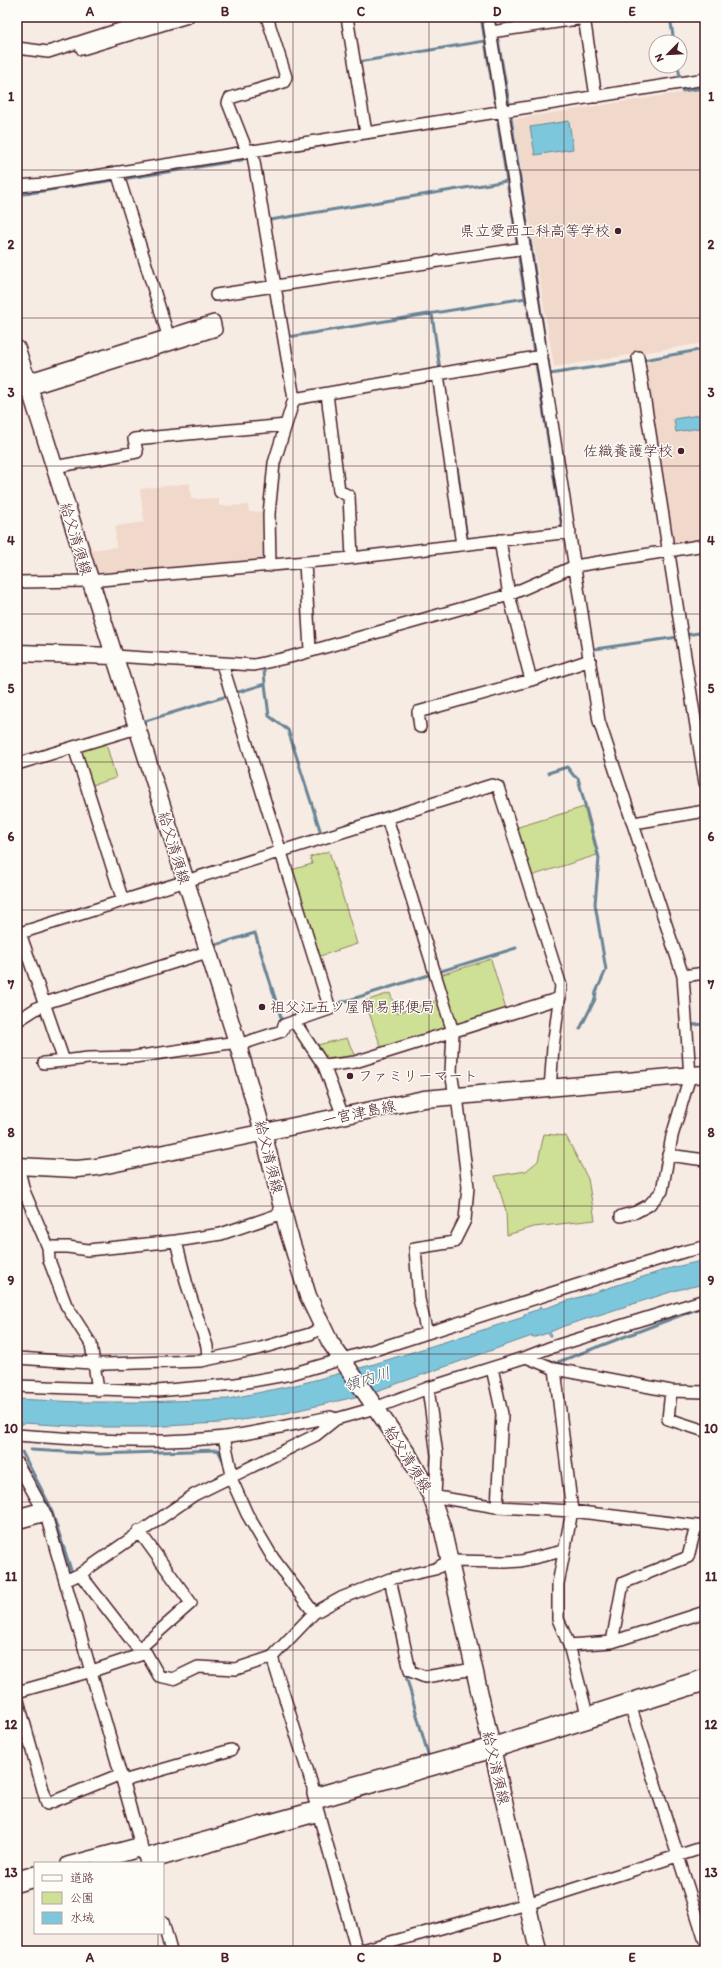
<svg xmlns="http://www.w3.org/2000/svg" width="722" height="1968" font-family="Itim,'Klee One',sans-serif">
<style>
.built{fill:#f0d9cb}
.green{fill:#cde095;stroke:#8c8060}
.water{fill:#7dc7dd;stroke:#698496}
.lines{fill:none;stroke-linecap:round;stroke-linejoin:round}
.stream{stroke:#698496;stroke-width:3}
.street-casing{stroke:#4a1f2b;stroke-width:14}
.secondary-casing{stroke:#4a1f2b;stroke-width:19}
.street{stroke:#fdfcf7;stroke-width:11}
.secondary{stroke:#fdfcf7;stroke-width:16}
.grid{fill:none;stroke:#4a1f2b;stroke-width:1;stroke-opacity:0.55}
.poi-dot{fill:#4a1f2b;stroke:#fdfcf7;stroke-width:1.5}
.labels{text-anchor:middle;dominant-baseline:central;stroke-width:3;stroke-linejoin:round;paint-order:stroke}
.poi-label{font-size:15px;fill:#4a1f2b;stroke:#fdfcf7;text-anchor:end}
.street-label{font-size:15px;fill:#4a1f2b;stroke:#fdfcf7}
.water-label{font-size:16px;font-style:italic;fill:#5c5a69;stroke:#fdfcf7}
.neatline{fill:none;stroke:#4a1f2b;stroke-width:1.5}
.grid-label{font-size:13px;text-anchor:middle;font-weight:bold;fill:#4a1f2b}
</style>
<rect width="100%" height="100%" fill="#f7ece3"/>
<filter id="ink" filterUnits="userSpaceOnUse"><feTurbulence type="fractalNoise" baseFrequency=".025" numOctaves="2"/><feDisplacementMap in="SourceGraphic" scale="8" xChannelSelector="R" yChannelSelector="G"/><feConvolveMatrix kernelMatrix="1 2 1 2 8 2 1 2 1" color-interpolation-filters="sRGB"/></filter>
<g filter="url(#ink)">
<!-- built -->
<path class="built" d="M 705,89 L 705,343 L 554,367 L 513,119 Z
M 705,351 L 705,540 L 675,545 L 671,541 L 642,362 Z
M 190,483 L 191,499 L 219,498 L 219,506 L 248,505 L 249,512 L 267,511 L 268,563 L 100,576 L 94,574 L 86,550 L 116,547 L 115,526 L 144,522 L 140,489 Z"/>
<!-- green -->
<path class="green" d="M 105,740 L 116,778 L 89,786 L 79,748 Z
M 584,807 L 597,855 L 531,876 L 515,828 Z
M 329,851 L 357,944 L 317,957 L 291,870 L 312,864 L 310,857 Z
M 491,959 L 507,1013 L 456,1029 L 437,976 Z
M 390,993 L 397,1013 L 441,999 L 448,1030 L 382,1050 L 365,1001 Z
M 347,1038 L 356,1059 L 325,1063 L 313,1046 Z
M 544,1134 L 566,1136 L 588,1179 L 595,1220 L 534,1227 L 507,1235 L 506,1211 L 495,1176 L 526,1171 L 538,1161 Z"/>
<!-- water -->
<path class="water" d="M 569,121 L 573,149 L 535,155 L 530,127 Z
M 705,414 L 705,427 L 676,432 L 674,419 Z
M 705,1260 L 705,1284 L 677,1290 L 564,1326 L 550,1332 L 551,1336 L 549,1336 L 548,1333 L 532,1338 L 532,1336 L 368,1394 L 277,1415 L 220,1423 L 147,1427 L 88,1427 L 23,1423 L 21,1426 L 19,1423 L 17,1422 L 17,1399 L 79,1402 L 143,1402 L 228,1399 L 300,1384 L 371,1365 L 524,1317 L 524,1314 L 540,1309 L 539,1307 L 541,1306 L 542,1309 L 671,1268 Z"/>
<g class="lines">
<!-- stream -->
<path class="stream" d="M 481,17 L 495,102
M 494,17 L 495,23
M 670,17 L 674,42
M 498,40 L 509,103
M 358,62 L 485,41
M 678,66 L 680,77
M 682,89 L 682,91 L 704,88
M 511,118 L 527,222
M 498,124 L 509,194
M 123,179 L 242,160
M 17,195 L 115,180
M 512,210 L 517,242
M 270,220 L 507,181
M 530,239 L 545,341
M 518,252 L 526,303
M 528,313 L 534,353
M 432,314 L 440,370
M 288,337 L 526,298
M 548,359 L 550,374 L 634,361
M 643,360 L 705,349
M 536,364 L 562,528
M 457,467 L 467,538
M 686,635 L 705,632
M 595,649 L 678,637
M 264,671 L 265,684
M 235,693 L 265,684 L 269,716 L 288,730 L 321,833 L 341,827
M 142,722 L 227,696
M 548,773 L 567,767 L 574,776 L 578,778 L 599,858 L 595,904 L 606,970 L 596,992 L 595,999 L 580,1029
M 371,817 L 406,806
M 345,825 L 366,819
M 212,946 L 255,933 L 282,1021 L 284,1020
M 438,972 L 516,948
M 693,980 L 705,979
M 333,1005 L 432,974
M 693,1025 L 705,1024
M 558,1362 L 705,1306
M 31,1450 L 100,1454 L 218,1450 L 224,1462
M 22,1452 L 50,1506 L 71,1570
M 211,1481 L 220,1476
M 406,1676 L 429,1758"/>
<!-- street casing -->
<g class="street-casing">
<path id="street" d="M 347,17 L 366,133
M 488,17 L 599,721 L 683,976 L 690,1076 L 672,1136 L 662,1191 L 649,1205 L 636,1212 L 621,1216
M 584,17 L 596,97
M 491,32 L 584,18
M 79,42 L 82,49 L 188,17
M 17,48 L 48,52 L 158,17
M 252,150 L 294,399 L 274,463 L 269,514 L 270,566
M 247,151 L 228,103 L 230,98 L 284,82 L 286,77 L 267,17
M 117,172 L 168,335
M 17,186 L 45,184 L 705,79
M 216,295 L 525,248
M 638,357 L 705,783
M 438,374 L 462,545
M 17,393 L 216,330 L 214,321 L 27,380
M 327,394 L 339,491 L 349,496 L 352,558
M 294,399 L 542,356
M 54,467 L 137,452 L 134,439 L 286,425
M 500,540 L 509,595 L 531,680
M 305,563 L 310,650
M 17,582 L 89,581 L 352,558 L 570,532
M 114,656 L 254,665 L 290,657 L 509,595 L 575,566 L 705,545
M 222,664 L 330,1009 L 284,1025 L 282,1031 L 238,1045
M 420,727 L 418,712 L 531,680 L 590,660
M 74,747 L 123,901
M 17,764 L 137,728
M 387,818 L 453,1032 L 451,1072 L 455,1096
M 634,823 L 705,811
M 20,933 L 64,1061 L 88,1058 L 134,1057 L 237,1042
M 17,934 L 492,785 L 498,787 L 561,986 L 553,1047 L 550,1089
M 683,976 L 705,973
M 17,1021 L 45,1003 L 207,952
M 294,1021 L 324,1066 L 343,1116
M 44,1063 L 64,1061
M 324,1066 L 355,1062 L 560,998
M 668,1155 L 705,1160
M 18,1166 L 24,1191 L 48,1247 L 68,1247 L 88,1250 L 176,1241 L 221,1234 L 283,1213
M 176,1241 L 187,1285 L 207,1346 L 208,1359
M 48,1247 L 49,1260 L 66,1305 L 91,1344 L 98,1390
M 427,1333 L 419,1299 L 415,1248 L 454,1242 L 465,1220 L 468,1187 L 457,1096
M 526,1357 L 549,1348 L 705,1300
M 17,1358 L 105,1364 L 201,1361 L 261,1348 L 310,1334 L 321,1328
M 492,1368 L 502,1414 L 497,1507
M 555,1369 L 572,1511 L 558,1584 L 558,1619 L 569,1645 L 589,1722 L 631,1708 L 705,1941
M 17,1386 L 157,1391 L 236,1384 L 291,1374 L 374,1350 L 627,1269 L 686,1251 L 705,1247
M 428,1388 L 437,1455 L 435,1496
M 671,1391 L 668,1419 L 705,1431
M 17,1435 C 86,1440 155,1445 225,1437 C 260,1432 295,1424 330,1417 L 336,1419 L 375,1408 L 428,1388 L 526,1357 L 555,1369 L 624,1382 L 671,1391 L 705,1392
M 224,1437 L 232,1475
M 17,1463 L 46,1515 L 146,1863
M 230,1476 L 247,1514 L 273,1558 L 314,1613
M 431,1496 L 497,1507 L 572,1511 L 705,1527
M 17,1515 L 43,1508
M 17,1523 L 46,1515
M 80,1574 L 142,1654
M 390,1579 L 410,1671 L 425,1677 L 474,1669
M 65,1581 L 80,1574 L 194,1495 L 316,1435 L 336,1419
M 612,1642 L 705,1612
M 569,1645 L 612,1642 L 623,1583 L 688,1557 L 696,1526
M 139,1649 L 191,1603 L 139,1531
M 272,1657 L 313,1788 L 313,1794 L 357,1951
M 17,1692 L 92,1671 L 146,1653 L 159,1676 L 173,1679 L 198,1667 L 236,1669 L 272,1657 L 314,1613 L 341,1598 L 390,1579 L 435,1569 L 449,1561 L 505,1562 L 521,1561 L 563,1551
M 17,1697 L 47,1804 L 121,1774
M 631,1708 L 705,1685
M 123,1781 L 231,1750
M 313,1794 L 491,1744 L 705,1675
M 316,1803 L 493,1752 L 589,1722
M 144,1855 L 317,1807
M 67,1863 L 141,1843
M 98,1863 L 143,1850
M 150,1863 L 319,1815
M 17,1877 L 35,1872
M 17,1886 L 35,1881
M 163,1922 L 171,1951
M 359,1951 L 527,1904 L 705,1847"/>
</g>
<!-- secondary casing -->
<g class="secondary-casing">
<path id="secondary" d="M 17,349 L 237,1042 L 263,1132 L 288,1231 L 308,1296 L 330,1342 L 409,1456 L 431,1496 L 442,1527 L 538,1951
M 17,653 L 114,656
M 17,1166 L 77,1169 L 97,1167 L 424,1099 L 705,1074"/>
</g>
<!-- street -->
<use href="#street" class="street"/>
<!-- secondary -->
<use href="#secondary" class="secondary"/>
</g>
</g>
<!-- grid -->
<path class="grid" d="M 158,17 L 158,1863M 293,17 L 293,1951M 429,17 L 429,1951M 564,17 L 564,1951M 17,170 L 705,170M 17,318 L 705,318M 17,466 L 705,466M 17,614 L 705,614M 17,762 L 705,762M 17,910 L 705,910M 17,1058 L 705,1058M 17,1206 L 705,1206M 17,1354 L 705,1354M 17,1502 L 705,1502M 17,1650 L 705,1650M 17,1798 L 705,1798M 158,1933 L 158,1951"/>
<!-- markers -->
<g class="poi-dot">
<circle cx="618" cy="231" r="4"/>
<circle cx="681" cy="451" r="4"/>
<circle cx="262" cy="1007" r="4"/>
<circle cx="350" cy="1076" r="4"/>
</g>
<g class="labels">
<!-- poi labels -->
<g class="poi-label">
<text x="610" y="231">県立愛西工科高等学校</text>
<text x="673" y="451">佐織養護学校</text>
<text x="270" y="1007" text-anchor="start">祖父江五ツ屋簡易郵便局</text>
<text x="358" y="1076" text-anchor="start">ファミリーマート</text>
</g>
<!-- street labels -->
<g class="street-label">
<text transform="translate(76 539) rotate(73)">給父清須線</text>
<text transform="translate(174 848) rotate(73)">給父清須線</text>
<text transform="translate(359 1113) rotate(-12)">一宮津島線</text>
<text transform="translate(269 1157) rotate(76)">給父清須線</text>
<text transform="translate(408 1459) rotate(58)">給父清須線</text>
<text transform="translate(496 1768) rotate(77)">給父清須線</text>
</g>
<!-- water labels -->
<g class="water-label">
<text transform="translate(367 1379) rotate(-17)">領内川</text>
</g>
</g>
<!-- margin -->
<rect width="722" height="1968" fill="none" stroke="#fdfcf7" stroke-width="44"/>
<!-- legend -->
<rect x="34" y="1862" width="130" height="72" fill="#fdfcf7" stroke="#b5a4a5"/>
<rect x="42" y="1875" width="20" height="6" fill="#fdfcf7" stroke="#b5a4a5"/>
<text x="70" y="1882" font-size="12" fill="#4a1f2b">道路</text>
<rect x="42" y="1892" width="20" height="12" fill="#cde095" stroke="#b5a4a5"/>
<text x="70" y="1902" font-size="12" fill="#4a1f2b">公園</text>
<rect x="42" y="1912" width="20" height="12" fill="#7dc7dd" stroke="#b5a4a5"/>
<text x="70" y="1922" font-size="12" fill="#4a1f2b">水域</text>
<!-- north arrow -->
<g transform="translate(668 54) rotate(246)"><circle r="19" fill="#fdfcf7" stroke="#b5a4a5"/>
<path d="M0-3L7 15L0 10L-7 15Z" fill="#4a1f2b"/>
<text y="-6" font-size="11" font-weight="bold" text-anchor="middle" fill="#4a1f2b">N</text>
</g>
<rect x="22" y="22" width="678" height="1924" class="neatline"/>
<g class="grid-label">
<text x="90" y="16">A</text>
<text x="225" y="16">B</text>
<text x="361" y="16">C</text>
<text x="497" y="16">D</text>
<text x="632" y="16">E</text>
<text x="11" y="101">1</text>
<text x="711" y="101">1</text>
<text x="11" y="249">2</text>
<text x="711" y="249">2</text>
<text x="11" y="397">3</text>
<text x="711" y="397">3</text>
<text x="11" y="545">4</text>
<text x="711" y="545">4</text>
<text x="11" y="693">5</text>
<text x="711" y="693">5</text>
<text x="11" y="841">6</text>
<text x="711" y="841">6</text>
<text x="11" y="989">7</text>
<text x="711" y="989">7</text>
<text x="11" y="1137">8</text>
<text x="711" y="1137">8</text>
<text x="11" y="1285">9</text>
<text x="711" y="1285">9</text>
<text x="11" y="1433">10</text>
<text x="711" y="1433">10</text>
<text x="11" y="1581">11</text>
<text x="711" y="1581">11</text>
<text x="11" y="1729">12</text>
<text x="711" y="1729">12</text>
<text x="11" y="1877">13</text>
<text x="711" y="1877">13</text>
<text x="90" y="1962">A</text>
<text x="225" y="1962">B</text>
<text x="361" y="1962">C</text>
<text x="497" y="1962">D</text>
<text x="632" y="1962">E</text>
</g>
</svg>
